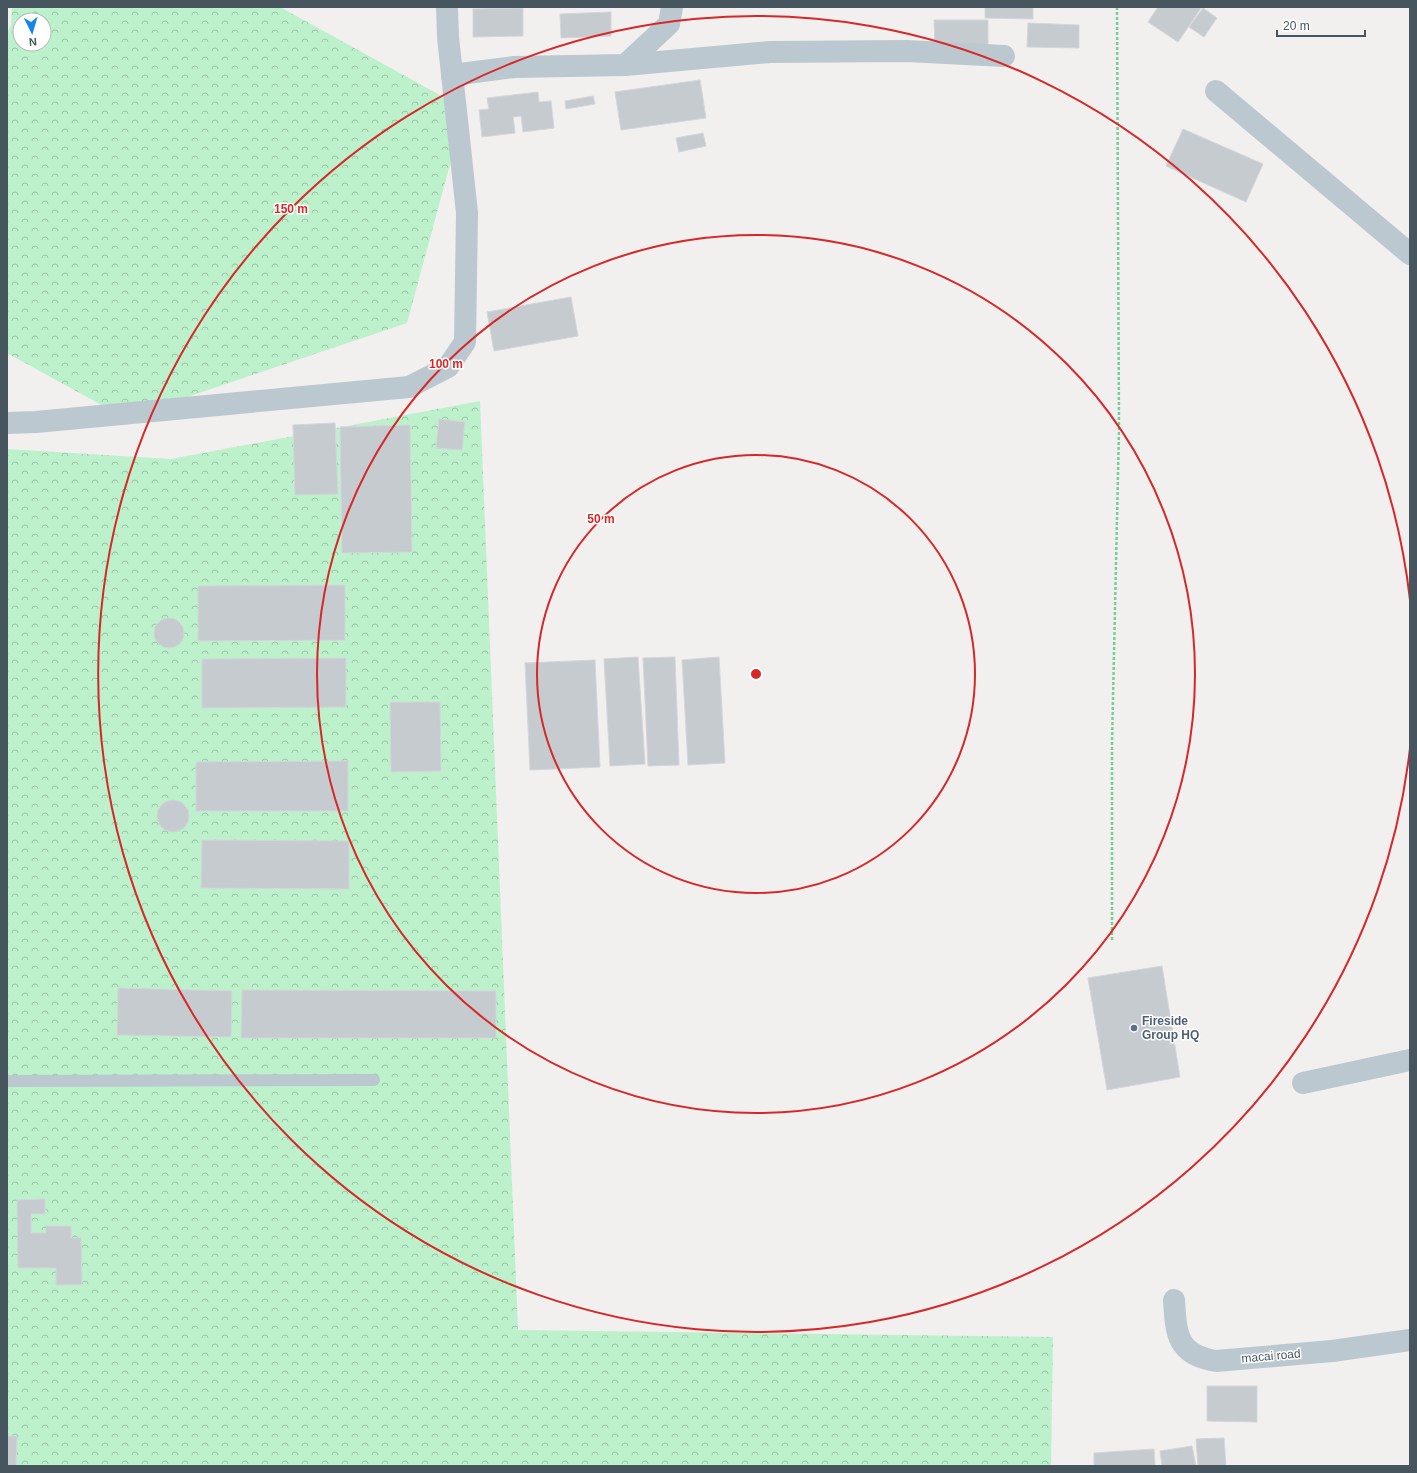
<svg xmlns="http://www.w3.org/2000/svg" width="1417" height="1473" font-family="Arial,sans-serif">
<defs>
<pattern id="forest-crowns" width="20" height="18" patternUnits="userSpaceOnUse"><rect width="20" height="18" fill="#bcf1cb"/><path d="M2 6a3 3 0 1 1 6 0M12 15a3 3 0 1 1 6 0" fill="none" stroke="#9bc6a8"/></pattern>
</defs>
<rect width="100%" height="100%" fill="#f2efef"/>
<g fill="url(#forest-crowns)" fill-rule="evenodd">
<path d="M12,7H280L465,109L407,323L125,418L7,353V33L11,25ZM20,20H44V44H20Z"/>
<path d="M480,401L518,1330L1053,1337L1051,1466H7V449L171,459Z"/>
</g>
<g fill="#c6cbcf" stroke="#d3d6db">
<path d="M985,7H1033V19L985,18Z"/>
<path d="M1158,7H1200L1201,8L1178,42L1148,22Z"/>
<path d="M523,8V36L473,37V9Z"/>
<path d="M1203,8L1217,18L1204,37L1189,27Z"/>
<path d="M611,12V36L561,38L560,14Z"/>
<path d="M934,20H988V48L935,49Z"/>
<path d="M1028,23L1079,25V48L1027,47Z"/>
<path d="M700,80L706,118L621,130L615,92Z"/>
<path d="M538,92L539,102L551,101L554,128L523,132L521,116L513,117L515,133L482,137L479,110L489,109L487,98Z"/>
<path d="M593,96L595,104L566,109L565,101Z"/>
<path d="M1183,129L1263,164L1246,202L1166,166Z"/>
<path d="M703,133L706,146L679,152L676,138Z"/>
<path d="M571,297L578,336L494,351L487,312Z"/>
<path d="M439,419L465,422L462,450L436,448Z"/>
<path d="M335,423L338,494L295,495L293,425Z"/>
<path d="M410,425L412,552L342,553L340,427Z"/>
<path d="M345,585V640L198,641V586Z"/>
<circle cx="169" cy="633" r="15"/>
<path d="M638,657L645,764L610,766L604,659Z"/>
<path d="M675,657L679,765L648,766L643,658Z"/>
<path d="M719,657L725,763L688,765L682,660Z"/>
<path d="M346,658V707L202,708V659Z"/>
<path d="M595,660L600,767L530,770L525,663Z"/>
<path d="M390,702H440L441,771L391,772Z"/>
<path d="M348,761V811H196V762Z"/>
<circle cx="173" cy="816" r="16"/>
<path d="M202,840L349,841V889L201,888Z"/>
<path d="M1162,966L1180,1077L1107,1090L1088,978Z"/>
<path d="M118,988L232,991L231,1037L117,1035Z"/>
<path d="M242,990L496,991V1038H241Z"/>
<path d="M45,1199V1214H31V1233H46V1226H71V1238H81L82,1285H56V1268H18L17,1200Z"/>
<path d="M1207,1386H1257V1422L1207,1421Z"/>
<path d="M7,1436H17L16,1466H7Z"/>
<path d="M1224,1438L1226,1466H1198L1196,1439Z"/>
<path d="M1192,1446L1196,1466H1162L1160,1451Z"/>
<path d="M1154,1449L1155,1466H1094V1453Z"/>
</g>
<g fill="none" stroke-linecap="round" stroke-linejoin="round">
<path stroke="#73d099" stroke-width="2.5" stroke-dasharray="3 2" stroke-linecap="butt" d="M1112,940V743L1119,429L1117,7"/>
<path stroke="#bcc8cf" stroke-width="12" d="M7,1081L374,1080"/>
<g stroke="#bcc8cf" stroke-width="22">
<path d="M625,65L669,24L672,7"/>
<path d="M452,75L514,67L625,65L770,52L907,51L1004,56"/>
<path d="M1216,91L1410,254"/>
<path d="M7,423L36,422L409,387L448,367L465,342L467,213L448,37L447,7"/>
<path d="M1303,1083L1410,1060"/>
<path d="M1174,1300C1176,1334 1177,1355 1216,1361L1332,1351L1410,1340"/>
</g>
</g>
<g fill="none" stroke="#d62828" stroke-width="2">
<circle cx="756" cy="674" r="219"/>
<circle cx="756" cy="674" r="439"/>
<path d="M1410 748A658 658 0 1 1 1410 600"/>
</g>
<circle fill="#5c6f8a" stroke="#fff" stroke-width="1.5" cx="1134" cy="1028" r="4"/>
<g text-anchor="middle" stroke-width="3" stroke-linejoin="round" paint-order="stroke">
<g font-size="12" font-weight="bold" fill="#4e5e75" stroke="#fff" text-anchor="start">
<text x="1142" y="1025">Fireside<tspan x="1142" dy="14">Group HQ</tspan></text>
</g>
<g font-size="12" fill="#46555e" stroke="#fff">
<text transform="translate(1271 1356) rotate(-5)" y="4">macai road</text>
</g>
</g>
<circle cx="756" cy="674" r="6" fill="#d62828" stroke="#fff" stroke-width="2"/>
<g font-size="12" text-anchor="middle" font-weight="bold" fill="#d62828" stroke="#fff" stroke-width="3" stroke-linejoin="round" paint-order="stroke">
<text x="291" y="213">150 m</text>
<text x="446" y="368">100 m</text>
<text x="601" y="523">50 m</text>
</g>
<rect width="1417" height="1473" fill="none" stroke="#46555e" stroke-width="16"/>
<g transform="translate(32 32) rotate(175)"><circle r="19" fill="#ffffff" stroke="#b5bbbf"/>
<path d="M0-3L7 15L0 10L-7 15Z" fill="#1286e9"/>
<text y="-6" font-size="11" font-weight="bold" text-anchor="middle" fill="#46555e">N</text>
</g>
<path d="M1277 30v6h88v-6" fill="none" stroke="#46555e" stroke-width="2"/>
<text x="1283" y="30" font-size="12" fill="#46555e" stroke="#ffffff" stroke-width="3" paint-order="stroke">20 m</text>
</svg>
